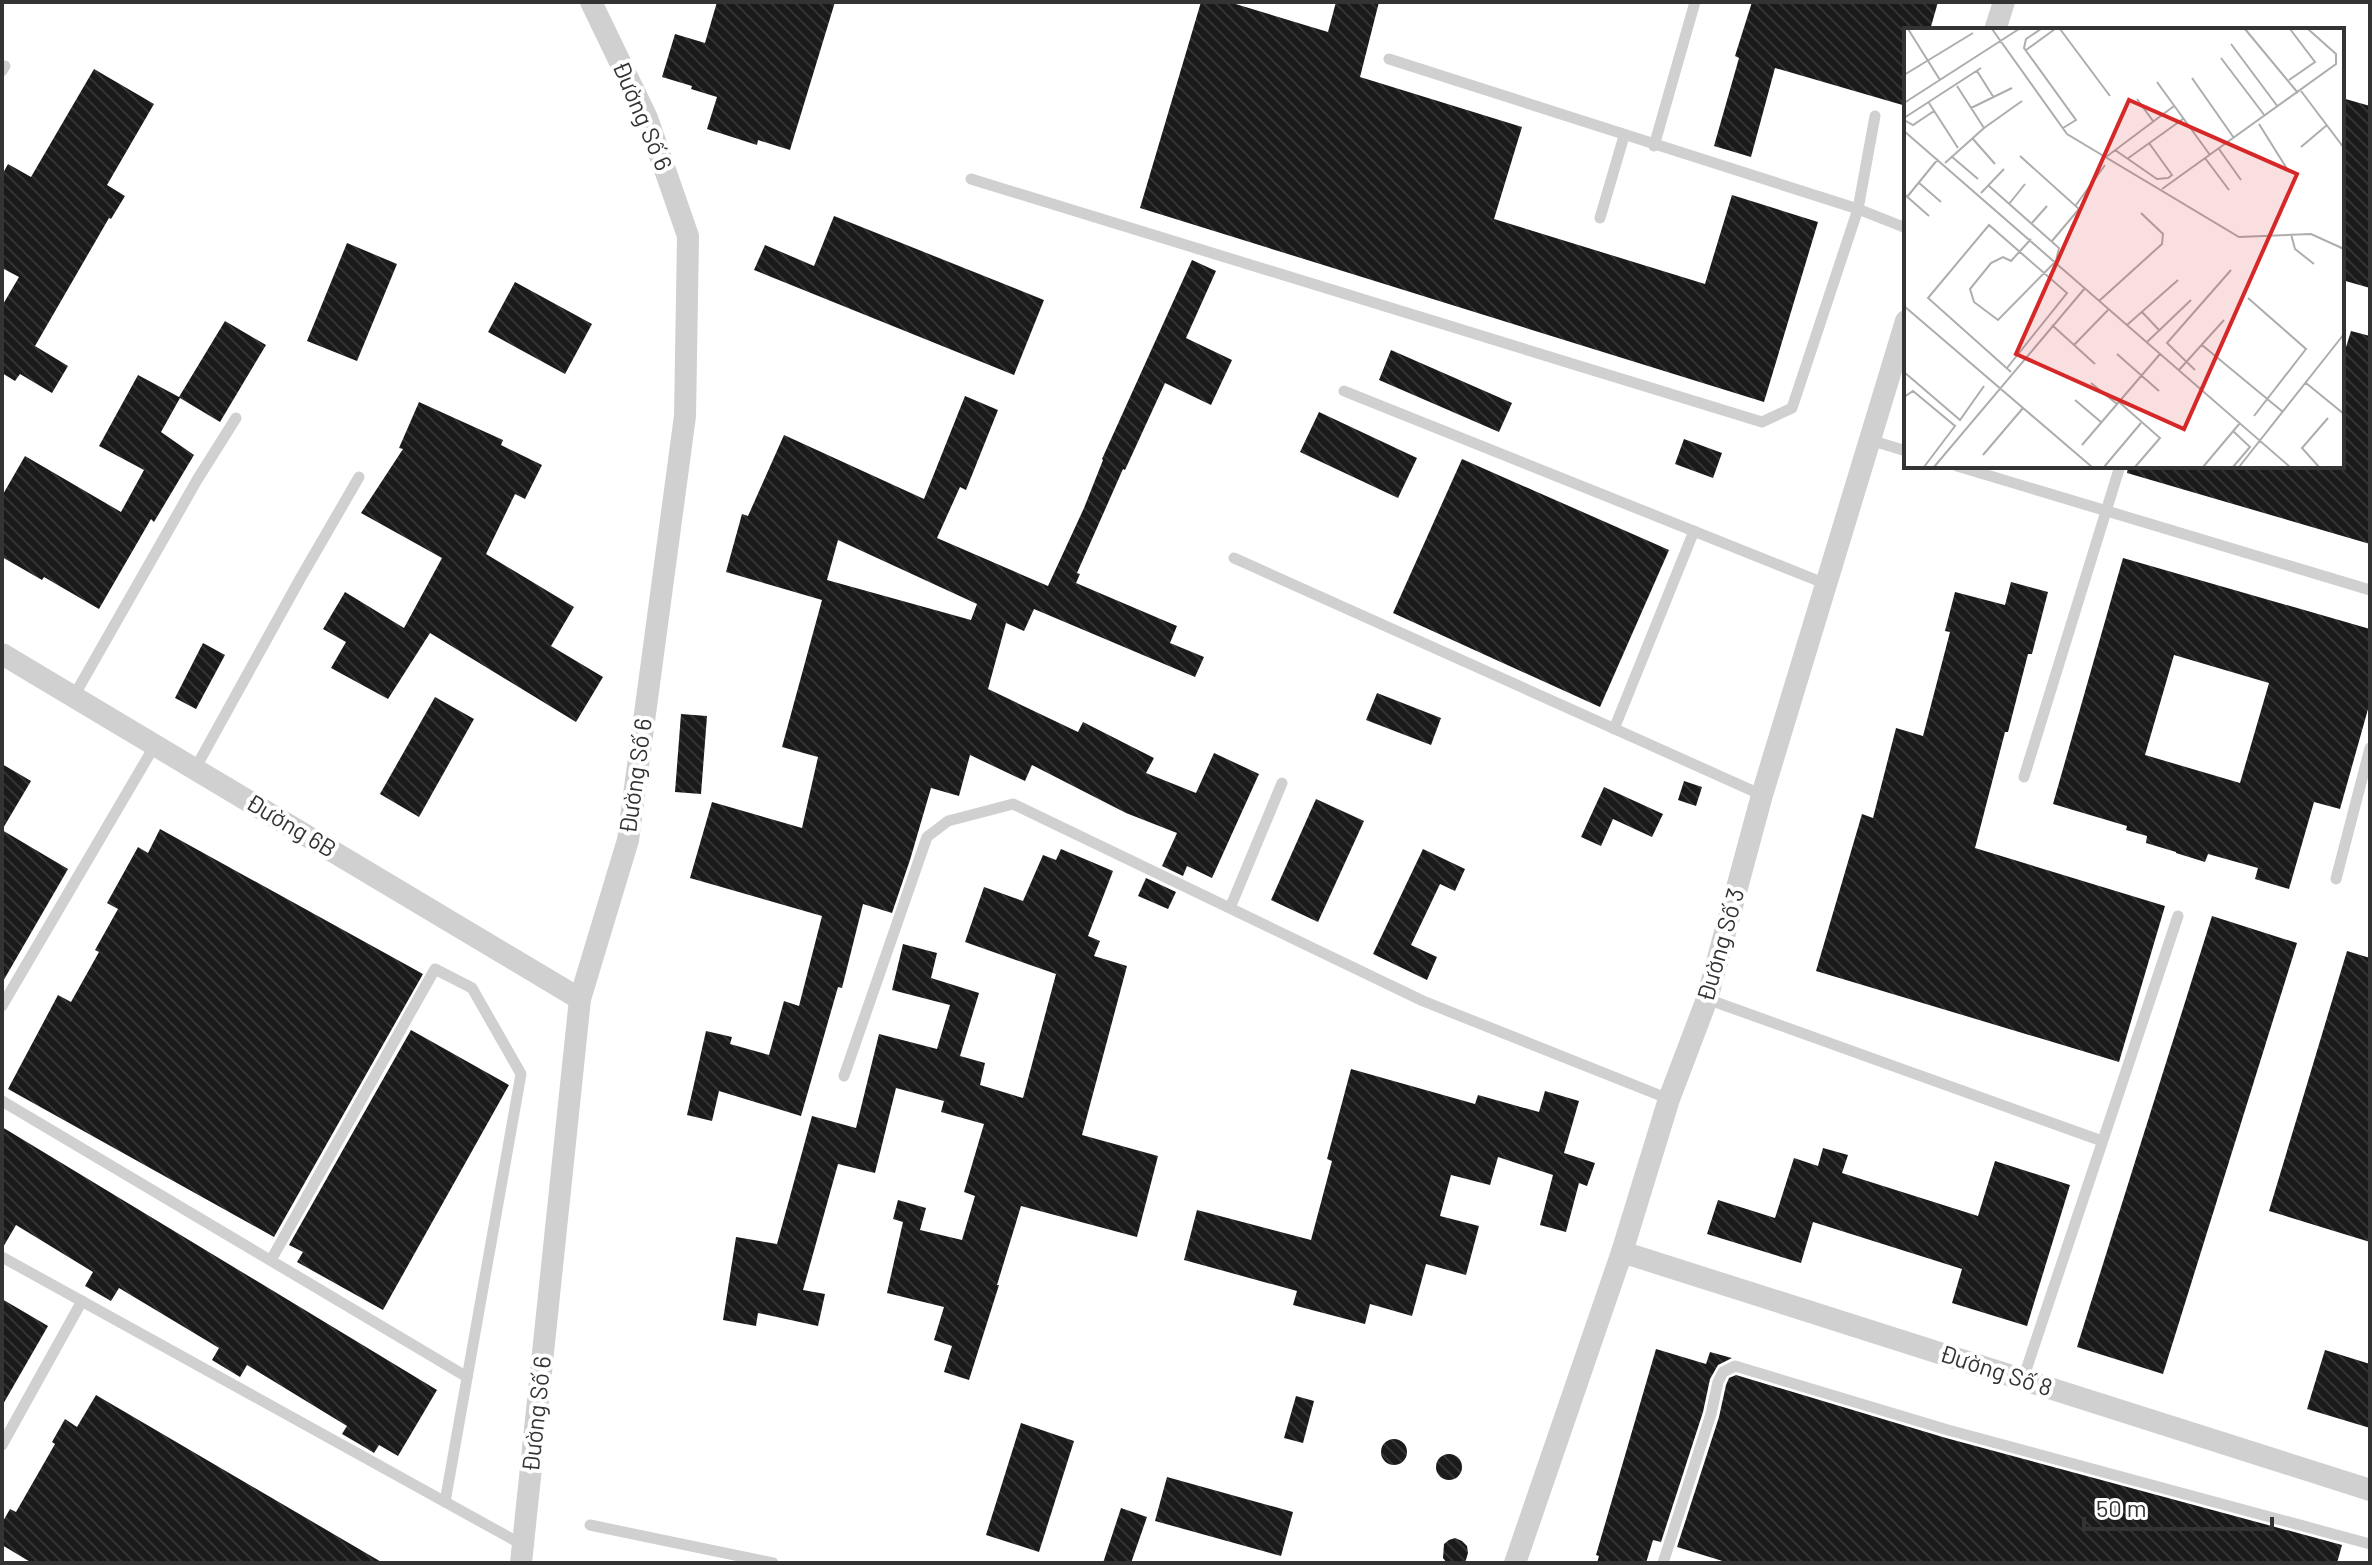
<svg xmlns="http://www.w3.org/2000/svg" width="2372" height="1565" font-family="Barlow,sans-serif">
<defs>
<pattern id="building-back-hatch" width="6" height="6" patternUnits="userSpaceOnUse" patternTransform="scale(2)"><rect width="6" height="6" fill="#1a1a1a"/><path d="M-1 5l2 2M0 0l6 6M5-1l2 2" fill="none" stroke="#333"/></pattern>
</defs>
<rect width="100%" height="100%" fill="#fff"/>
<g fill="url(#building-back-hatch)" fill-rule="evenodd">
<path d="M717,2H835L790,150L758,140L757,145L707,129L717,97L691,89L692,86L662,77L675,34L705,43Z"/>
<path d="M1201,2H1229L1328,32L1336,2H1379L1360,77L1522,127L1494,219L1705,284L1732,195L1818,222L1764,402L1140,208Z"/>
<path d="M1752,2H1938L1930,30H1906V106L1775,68L1751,157L1714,146L1739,58L1735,56Z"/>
<path d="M94,69L154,104L107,185L125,196L111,219L109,218L35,346L68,366L52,393L20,374L15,381L2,373V306L19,277L2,268V175L8,164L31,177Z"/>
<path d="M2342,98L2370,106V288L2342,280Z"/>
<path d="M834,216L1044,300L1014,375L754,270L765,245L814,266Z"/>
<path d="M347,243L397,264L357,361L307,341Z"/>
<path d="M1192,260L1216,271L1186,338L1232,360L1211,405L1165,383L1125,470L1123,469L1077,573L1080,574L1076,583L1177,626L1170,643L1204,657L1195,677L1034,609L1024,631L1006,623L988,689L1078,732L1083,722L1154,758L1146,773L1196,793L1214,753L1259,774L1212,878L1187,866L1183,876L1162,866L1177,833L1126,813L1032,765L1025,781L970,755L959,796L931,788L910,860L892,913L863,904L842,988L838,987L801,1116L719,1091L712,1121L687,1115L706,1031L732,1037L730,1044L769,1055L784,1001L799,1006L822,916L690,878L712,802L802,828L818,757L782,747L822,600L726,572L742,514L748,516L784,435L924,499L965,396L998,410L966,490L960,487L937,538L1048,586L1084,508L1103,460L1102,459ZM838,540L977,604L971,620L827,580Z"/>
<path d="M515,282L592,324L565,374L488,332Z"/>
<path d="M225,321L266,345L220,422L180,398L161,432L194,455L154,522L151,519L99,609L44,577L42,580L2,557V496L25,456L121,512L144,470L99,446L138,375L179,397Z"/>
<path d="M2351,331L2370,336V544L2127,473L2128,466H2342V360Z"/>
<path d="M1391,350L1512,403L1499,432L1379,380Z"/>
<path d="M419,402L503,440L501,445L542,465L525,499L515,494L486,554L574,607L551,646L603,677L576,722L430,633L388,699L331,668L346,642L323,629L345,592L404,628L442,558L361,513L403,449L399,448Z"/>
<path d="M1319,412L1417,458L1398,498L1300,452Z"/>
<path d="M1684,439L1722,453L1713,478L1675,464Z"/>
<path d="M1462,459L1669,550L1600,707L1393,613Z"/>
<path d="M2123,558L2370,629V702L2340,809L2314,802L2289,889L2255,879L2258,868L2208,854L2205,862L2176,853V852L2146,843L2147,836L2126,830L2127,826L2053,804ZM2174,655L2269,683L2240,783L2145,755Z"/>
<path d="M2011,582L2048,592L2032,654H2028L2008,732H2005L1975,848L2165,906L2119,1062L1816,971L1862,814L1873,818L1896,728L1923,736L1950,632L1945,631L1955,592L2005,605Z"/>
<path d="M203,643L225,655L196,709L175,698Z"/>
<path d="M1377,693L1441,718L1431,745L1366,720Z"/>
<path d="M435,697L474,719L419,817L380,794Z"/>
<path d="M681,714L707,716L701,794L675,792Z"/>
<path d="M2,764L31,781L2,830Z"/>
<path d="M1684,781L1702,787L1696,806L1678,800Z"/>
<path d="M1604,787L1663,814L1652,837L1613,819L1601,846L1581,837Z"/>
<path d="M1316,799L1364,821L1318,922L1271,900Z"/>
<path d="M160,829L423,974L274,1237L8,1089L58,995L71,1002L99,952L95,950L118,909L107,903L138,847L148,853Z"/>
<path d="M2,830L68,869L2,983Z"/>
<path d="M1061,849L1113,871L1088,936L1100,941L1094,956L1127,966L1082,1135L1158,1156L1137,1237L1021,1206L997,1285H999L969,1380L944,1372L952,1346L934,1340L944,1307L887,1293L903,1222L893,1219L898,1200L926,1208L920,1230L962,1240L975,1196L964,1192L984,1124L941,1112L944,1101L896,1088L875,1173L838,1164L803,1290L825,1294L818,1326L758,1313L756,1326L723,1320L736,1237L777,1244L812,1116L856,1128L879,1034L937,1049L950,1005L892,990L903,944L937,953L931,978L979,993L960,1056L985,1063L980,1085L1023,1098L1056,974L965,942L984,887L1023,901L1043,855L1056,860Z"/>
<path d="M1423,849L1465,869L1455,891L1440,884L1411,945L1437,957L1427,980L1373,954Z"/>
<path d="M1146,878L1176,892L1168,909L1138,896Z"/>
<path d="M2212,916L2297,943L2163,1374L2077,1347Z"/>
<path d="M2347,951L2370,958V1242L2269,1211Z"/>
<path d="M411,1030L509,1085L383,1310L297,1262L303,1252L289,1245Z"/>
<path d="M1351,1069L1475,1104L1478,1095L1539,1112L1545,1091L1579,1101L1564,1153L1595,1163L1587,1186L1579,1183L1566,1232L1540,1225L1553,1175L1498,1157L1490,1185L1451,1175L1440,1216L1479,1226L1466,1275L1426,1264L1412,1316L1370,1304L1365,1324L1293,1305L1297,1291L1184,1260L1197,1210L1311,1240L1332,1161L1327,1159Z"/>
<path d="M2,1127L437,1390L398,1456L379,1445L374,1453L366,1448L342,1434L347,1426L247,1365L240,1377L212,1360L219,1348L119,1288L111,1301L85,1286L93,1272L16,1225L2,1249Z"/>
<path d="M1823,1148L1848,1155L1842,1173L1978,1216L1995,1161L2070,1185L2027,1326L1952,1303L1962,1269L1813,1222L1801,1263L1707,1234L1718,1200L1775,1218L1794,1158L1818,1166Z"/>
<path d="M2,1299L48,1326L2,1406Z"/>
<path d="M1656,1349L1706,1364L1710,1352L1732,1358L1718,1365L1710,1379L1703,1412L1661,1542L1653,1540L1646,1563H1597L1599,1556L1596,1555Z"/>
<path d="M2325,1350L2370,1364V1428L2307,1409Z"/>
<path d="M1736,1375L1946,1438L2342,1545L2337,1563H1729L1677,1547L1719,1417L1726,1385L1729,1378Z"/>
<path d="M96,1395L383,1563H32L2,1545V1523L10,1509L16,1512L55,1444L52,1442L65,1419L77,1427Z"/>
<path d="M1296,1396L1314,1401L1303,1443L1284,1438Z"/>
<path d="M1021,1423L1074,1441L1039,1552L986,1535Z"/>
<circle cx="1394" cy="1452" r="13"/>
<circle cx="1449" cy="1467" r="13"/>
<path d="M1167,1477L1293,1512L1281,1556L1155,1521Z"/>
<path d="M1121,1508L1147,1517L1131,1563H1103Z"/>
<path d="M1455,1538L1462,1541L1467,1546L1468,1553L1465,1563H1447L1443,1558L1444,1544L1449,1540Z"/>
</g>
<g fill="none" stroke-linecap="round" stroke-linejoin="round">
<g stroke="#d0d0d0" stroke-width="11">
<path d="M1389,59L1858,209L1906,228"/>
<path d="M2,71L5,66"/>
<path d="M1654,146L1695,2"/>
<path d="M971,179L1762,422L1792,408L1858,209L1875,116"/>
<path d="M1600,218L1624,136"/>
<path d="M1344,391L1826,584"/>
<path d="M1870,440L1906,451"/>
<path d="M1957,466L2370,590"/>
<path d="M1234,558L1762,795"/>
<path d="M74,696L197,480L236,418"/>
<path d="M1614,729L1694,531"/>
<path d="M195,769L300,579L359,477"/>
<path d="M2024,777L2120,466"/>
<path d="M2336,879L2370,748"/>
<path d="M1230,908L1282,783"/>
<path d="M1707,999L2102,1141"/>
<path d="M2,1006L155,745"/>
<path d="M844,1076L927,837L948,821L1013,804L1423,1001L1669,1099"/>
<path d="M2,1101L467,1377"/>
<path d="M2,1257L523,1545"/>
<path d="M271,1260L435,969L472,988L521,1074L445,1502"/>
<path d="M2023,1379L2178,916"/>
<path d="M2,1445L82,1301"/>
<path d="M590,1525L773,1563"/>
<path d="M1663,1563L1711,1414L1718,1382L1723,1372L1735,1366L1948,1430L2370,1544"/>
</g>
<g stroke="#d0d0d0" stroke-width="22">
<path d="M1995,30L2004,2"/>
<path d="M2,654L580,999"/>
<path d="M1622,1252L2370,1490"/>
<path d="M521,1563L580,999L628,840L685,416L688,236L647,118L591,2"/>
<path d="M1515,1563L1622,1252L1669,1099L1707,999L1762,795L1906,321"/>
</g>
</g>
<g text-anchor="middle" stroke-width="8" stroke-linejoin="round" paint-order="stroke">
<g font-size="24" fill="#333" stroke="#fff">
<text transform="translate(642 116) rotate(67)" y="8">Đường Số 6</text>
<text transform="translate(636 776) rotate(-82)" y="8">Đường Số 6</text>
<text transform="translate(291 826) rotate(31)" y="8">Đường 6B</text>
<text transform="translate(1721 945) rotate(-74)" y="8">Đường Số 3</text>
<text transform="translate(1996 1371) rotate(18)" y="8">Đường Số 8</text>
<text transform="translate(537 1414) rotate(-84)" y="8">Đường Số 6</text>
</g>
</g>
<g transform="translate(1904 28)">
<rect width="440" height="440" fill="#fff"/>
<path fill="none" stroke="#adadad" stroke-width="2" d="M4,1L36,52M88,1L163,106L335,209L407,206L440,221M137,1L122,11L120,20L172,92L159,100M156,1L206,68M341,1L394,65M327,16L374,79M122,22L151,1M317,30L361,88M73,43L90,70M0,47L69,5M288,50L330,110M385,52L411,34L386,1M253,54L306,127M397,63L440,120M233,71L249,93M0,75L115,1M25,75L54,120M67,80L108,60M0,90L77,40M0,92L9,97L30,83M355,96L385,144M80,100L118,73M0,103L386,439M69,111L91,136M397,119L423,97M315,121L337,152M211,122L253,151L264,150L268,147L245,115M47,128L74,151M116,128L175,181L148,213M202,129L270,78M301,130L325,162M223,131L279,91M41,135L80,100L53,58M14,154L37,174M85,158L155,220L152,233L94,292L70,274L66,261L87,235L99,229L107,233L127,211M258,161L432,36V26L404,1M77,165L100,141M0,166L25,188M3,169L34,131M105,176L121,156M172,177L201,137M127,196L143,178M387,206L391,221L410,236M344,270L402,321L350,388M195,273L258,216L259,206L237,185M0,278L188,439M238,284L255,302M148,297L191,336M223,297L274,252M243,314L287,272M170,317L204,282M298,317L379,384M213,326L255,363M103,340L163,265L85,197L24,270L107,344M275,342L320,292M291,342L263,315L327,242M0,344L56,392L80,358M187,355L213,376M402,355L440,386M0,369L9,363L51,398L20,439M171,372L197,394M215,374L256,410L231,439M178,417L256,326M79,427L119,380M30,439L181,260M200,439L237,395M299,439L336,395M329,439L346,419L329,403M335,439L440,306M415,439L398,420L424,390"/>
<path fill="#d62828" fill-opacity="0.15" stroke="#d62828" stroke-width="4" d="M225,72L393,146L280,401L112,326Z"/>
<rect width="440" height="440" fill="none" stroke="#333" stroke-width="4"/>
</g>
<rect width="2372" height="1565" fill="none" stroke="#333333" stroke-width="8"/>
<path d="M2084 1517v12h188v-12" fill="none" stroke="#333333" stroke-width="4"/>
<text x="2096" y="1517" font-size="24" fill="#333333" stroke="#ffffff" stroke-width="6" paint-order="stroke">50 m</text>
</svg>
